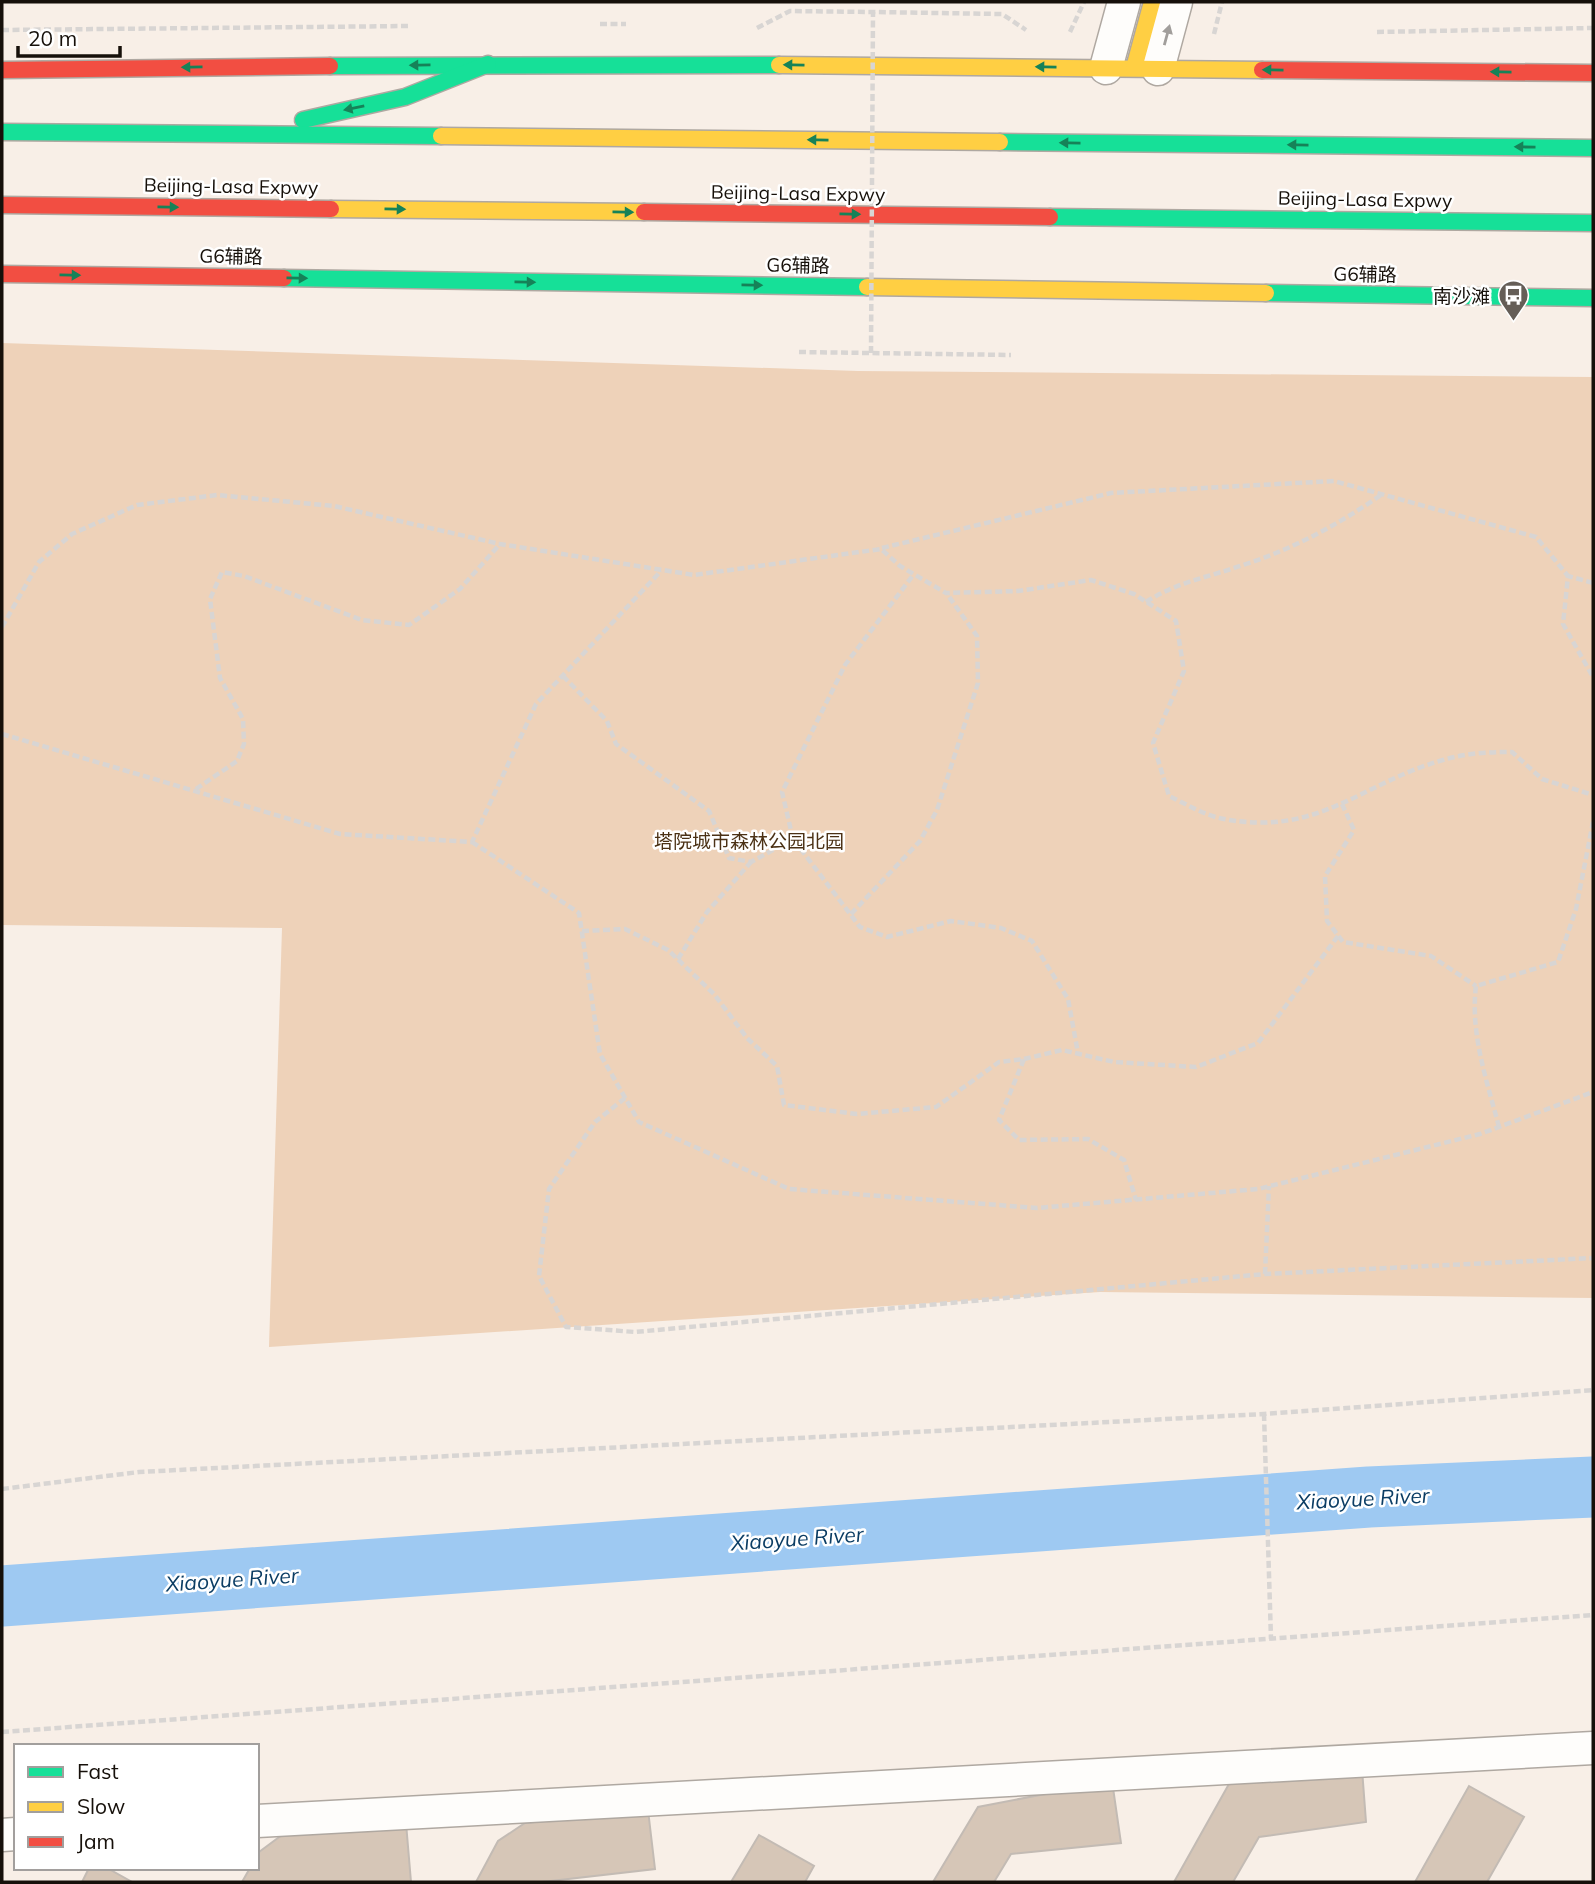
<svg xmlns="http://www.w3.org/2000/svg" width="1595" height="1884" font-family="Mulish,'Noto Sans SC',sans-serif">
<rect width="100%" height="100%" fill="#f8efe7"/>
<path fill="#eed2b9" d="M2,343L858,371L1593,377V1298L1100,1292L269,1347L282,928L2,925Z"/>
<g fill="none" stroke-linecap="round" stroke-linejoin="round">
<path stroke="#9ec9f2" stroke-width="61" d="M2,1596L1369,1497L1593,1487"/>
</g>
<g fill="#d6c6b7" stroke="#c3bbb4" stroke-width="2">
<path d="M1362,1769L1366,1822L1259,1837L1233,1882H1174L1229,1784Z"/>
<path d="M1112,1781L1121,1843L1011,1854L994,1882H933L978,1807Z"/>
<path d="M1469,1786L1524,1817L1487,1882H1415Z"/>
<path d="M648,1810L655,1869L542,1882H476L498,1841L525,1823Z"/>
<path d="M406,1823L411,1882H242L250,1868H257L259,1852L282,1835Z"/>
<path d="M759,1835L814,1866L805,1882H731Z"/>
<path d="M89,1868H107L132,1882H82Z"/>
</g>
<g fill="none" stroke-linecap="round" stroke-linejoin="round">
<defs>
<g id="street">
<path d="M1106,68L1124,2"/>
<path d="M1158,69L1176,2"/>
<path d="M257,1821L1593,1748"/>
<path d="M2,1835L16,1834"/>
</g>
<g id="fast">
<path d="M330,66L779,65"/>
<path d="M303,120L405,97L488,64"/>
<path d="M2,132L441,136"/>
<path d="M1000,142L1593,148"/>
<path d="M1050,217L1593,223"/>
<path d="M284,278L867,287"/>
<path d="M1266,293L1593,298"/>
</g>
<g id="slow">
<path d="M779,65L1262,70"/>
<path d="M1134,68L1152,2"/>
<path d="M441,136L1000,142"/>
<path d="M331,209L644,212"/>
<path d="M867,287L1266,293"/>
</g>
<g id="jam">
<path d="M2,70L330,66"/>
<path d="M1262,70L1593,73"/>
<path d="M2,205L331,209"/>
<path d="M644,212L1050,217"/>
<path d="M2,274L284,278"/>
</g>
</defs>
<use href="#street" stroke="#afa8a1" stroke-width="35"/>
<use href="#fast" stroke="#afa8a1" stroke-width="19"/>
<use href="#slow" stroke="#afa8a1" stroke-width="19"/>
<use href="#jam" stroke="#afa8a1" stroke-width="19"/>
<g stroke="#d8d5d3" stroke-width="4.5" stroke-dasharray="7 3.5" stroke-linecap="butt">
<path d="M600,24H626"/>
<path d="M757,28L790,11L873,12L1002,14L1026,30"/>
<path d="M2,30L409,26"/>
<path d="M1070,32L1084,2"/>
<path d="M1377,32L1593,28"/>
<path d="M1214,34L1222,2"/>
<path d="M799,352L1011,355"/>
<path d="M882,548L1111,493L1334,481L1536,537L1568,576"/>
<path d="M1593,583L1568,576L1563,624L1593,677"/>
<path d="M1146,602C1179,581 1210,577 1246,564C1295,548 1339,524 1381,495"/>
<path d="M2,627L39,562L72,534L137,505L217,495L334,506L500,544L694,575L881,549L900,566L946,593L1018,591L1091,580L1134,594L1176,621L1184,671L1153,743L1169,796C1186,804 1206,816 1224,819C1319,837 1361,783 1443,760C1466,753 1489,752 1512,752L1542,779L1593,795"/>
<path d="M563,676L607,721L616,744L709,811L729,858L751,862L793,839L860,927L887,937L951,921L1001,928L1032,941L1068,999L1078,1053"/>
<path d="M2,734L340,834L472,842L536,704L661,571"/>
<path d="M196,789L237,761L244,744L243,719L220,678L210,599L222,572L244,576L362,620L409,625L460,589L500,544"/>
<path d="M1342,804L1354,830L1325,876L1327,921L1343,942L1431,956L1476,986"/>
<path d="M793,839L782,792L845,665L914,574"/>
<path d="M472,842L579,913L600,1054L639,1122L789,1189L1037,1208L1258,1189L1480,1134L1593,1092"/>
<path d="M851,914L920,841L937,810L978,683L977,636L947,594"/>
<path d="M582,931L625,929L668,950L714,994L747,1038L777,1066L784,1105L857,1114L936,1107L999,1062L1024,1059L999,1120L1019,1140L1088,1139L1124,1160L1136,1200"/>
<path d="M678,959L707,912L751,862"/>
<path d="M1024,1059L1062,1050L1114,1062L1196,1067L1258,1043L1338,936"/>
<path d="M625,1098L595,1122L549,1189L539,1276L566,1327L635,1332L1265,1274L1593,1258"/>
<path d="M1499,1127C1487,1081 1470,1034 1476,986L1558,962L1576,909L1593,822"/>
<path d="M1265,1274L1269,1186"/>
<path d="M1264,1414L1271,1639"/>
<path d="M2,1489L139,1472L1264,1414L1593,1390"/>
<path d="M2,1732L1593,1615"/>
</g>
<use href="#street" stroke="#fefdfb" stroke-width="32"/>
<use href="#fast" stroke="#16e098" stroke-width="16"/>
<use href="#slow" stroke="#ffcf43" stroke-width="16"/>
<use href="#jam" stroke="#f24e42" stroke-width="16"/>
<path stroke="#d8d5d3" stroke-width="4.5" stroke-dasharray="7 3.5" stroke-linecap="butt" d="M871,353L873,12"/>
</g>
<defs><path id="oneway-solid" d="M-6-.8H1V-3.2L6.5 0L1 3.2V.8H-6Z" transform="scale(1.75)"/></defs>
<use fill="#a19e9b" href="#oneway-solid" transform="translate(1167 35) rotate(-75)"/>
<g fill="#168258">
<use href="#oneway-solid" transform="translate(420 65) rotate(179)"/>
<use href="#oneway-solid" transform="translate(794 65) rotate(-179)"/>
<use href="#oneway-solid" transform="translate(192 67) rotate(179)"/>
<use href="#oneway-solid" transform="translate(1046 67) rotate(-179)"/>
<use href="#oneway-solid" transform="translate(1273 70) rotate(-179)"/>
<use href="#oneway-solid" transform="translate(1501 72) rotate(-179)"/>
<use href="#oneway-solid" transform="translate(354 108) rotate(168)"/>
<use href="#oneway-solid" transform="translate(818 140) rotate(-179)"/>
<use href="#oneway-solid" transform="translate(1070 143) rotate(-179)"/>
<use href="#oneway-solid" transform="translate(1298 145) rotate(-179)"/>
<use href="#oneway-solid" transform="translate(1525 147) rotate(-179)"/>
<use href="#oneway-solid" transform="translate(168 207) rotate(1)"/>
<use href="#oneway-solid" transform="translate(395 209) rotate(1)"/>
<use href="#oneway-solid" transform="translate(623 212) rotate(1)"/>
<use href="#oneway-solid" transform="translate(850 214) rotate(1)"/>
<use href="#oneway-solid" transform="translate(70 275) rotate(1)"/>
<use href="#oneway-solid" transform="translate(297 278) rotate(1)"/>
<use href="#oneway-solid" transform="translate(525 282) rotate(1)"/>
<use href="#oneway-solid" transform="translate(752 285) rotate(1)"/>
</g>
<defs>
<symbol id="bus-pin" viewBox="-11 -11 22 30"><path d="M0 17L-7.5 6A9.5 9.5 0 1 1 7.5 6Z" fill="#655e57" stroke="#fff"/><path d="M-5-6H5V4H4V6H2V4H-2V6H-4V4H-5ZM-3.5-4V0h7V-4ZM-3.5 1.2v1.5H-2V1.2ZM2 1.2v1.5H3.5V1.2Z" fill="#fff"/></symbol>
</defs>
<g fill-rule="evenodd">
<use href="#bus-pin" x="1496" y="278" width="35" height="47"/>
</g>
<g text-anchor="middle" stroke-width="5" stroke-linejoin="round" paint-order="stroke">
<g font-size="19" fill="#16100a" stroke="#fff">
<text transform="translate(231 186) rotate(1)" y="7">Beijing-Lasa Expwy</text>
<text transform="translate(798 193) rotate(1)" y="7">Beijing-Lasa Expwy</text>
<text transform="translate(1365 199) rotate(1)" y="7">Beijing-Lasa Expwy</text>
<text transform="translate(231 256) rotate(1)" y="7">G6辅路</text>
<text transform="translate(798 265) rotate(1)" y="7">G6辅路</text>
<text transform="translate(1365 274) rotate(1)" y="7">G6辅路</text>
</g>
<g font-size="19" fill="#16100a" stroke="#fff" text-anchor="end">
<text x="1490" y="303">南沙滩</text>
</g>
<g font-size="19" fill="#4b3115" stroke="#fff">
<text x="749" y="848">塔院城市森林公园北园</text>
</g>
<g font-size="21" font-style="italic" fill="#0b3d64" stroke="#fff">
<text transform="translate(1363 1499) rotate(-3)" y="7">Xiaoyue River</text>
<text transform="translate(797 1539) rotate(-4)" y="7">Xiaoyue River</text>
<text transform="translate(232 1580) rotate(-4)" y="7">Xiaoyue River</text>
</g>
</g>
<rect width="1595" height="1884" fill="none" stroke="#16100a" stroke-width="7"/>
<rect x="14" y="1744" width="245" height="126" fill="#ffffff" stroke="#a29f9d" stroke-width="2"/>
<rect x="28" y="1767" width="35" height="10" fill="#16e098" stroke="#a29f9d" stroke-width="2"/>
<text x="77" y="1779" font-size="21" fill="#16100a">Fast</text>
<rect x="28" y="1802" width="35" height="10" fill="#ffcf43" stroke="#a29f9d" stroke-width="2"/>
<text x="77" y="1814" font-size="21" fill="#16100a">Slow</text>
<rect x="28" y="1837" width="35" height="10" fill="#f24e42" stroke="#a29f9d" stroke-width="2"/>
<text x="77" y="1849" font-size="21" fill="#16100a">Jam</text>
<path d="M18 46v10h102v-10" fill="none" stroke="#16100a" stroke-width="3.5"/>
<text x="28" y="46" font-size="21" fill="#16100a" stroke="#ffffff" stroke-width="5" paint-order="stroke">20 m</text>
</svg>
